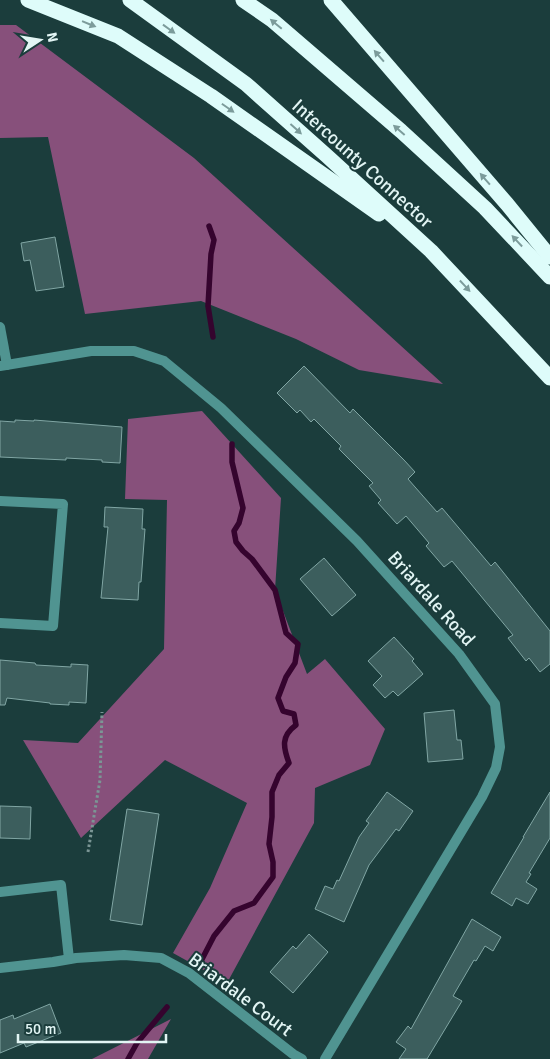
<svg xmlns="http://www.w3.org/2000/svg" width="550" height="1059" font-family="Signika,sans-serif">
<rect width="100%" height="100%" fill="#1b3d3c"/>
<g fill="#87507b">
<path d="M0,25H16L194,158L443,384L359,370L296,339L201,301L85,314L48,137L0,138Z"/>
<path d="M202,411L281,498L275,590L307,674L325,659L385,729L370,765L315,788L314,823L227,983L173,953L210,888L247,803L165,760L81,838L23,740L78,743L164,649L167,500L125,499L128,419Z"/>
<path d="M171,1019L148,1059H92Z"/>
</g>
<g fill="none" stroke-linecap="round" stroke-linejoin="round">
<g stroke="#35042e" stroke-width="5.5">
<path d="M209,226L214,240L211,254L208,306L213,337"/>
<path d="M199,965L214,936L234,911L254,903L273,877V862L269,844L272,817V792L279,775L289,763C283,747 281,736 296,725L294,714L283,711L278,698L286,677L295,663L298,644L286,633L275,590L252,559L243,551L236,542L234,531L239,523L243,508L232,462V444"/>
<path d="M128,1059L137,1043L167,1007"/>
</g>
</g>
<g fill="#3c5e5d" stroke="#81a6a4">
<path d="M55,237L64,287L36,291L30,260L24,261L21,243Z"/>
<path d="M304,366L350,413L353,409L404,460L415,472L408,479L437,512L442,508L491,566L495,562L550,631V664L540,672L529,658L526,661L508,638L513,635L452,561L444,567L426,546L429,543L406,516L397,524L378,503L381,500L369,486L373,483L339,449L341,446L314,419L311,422L300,410L297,413L277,393Z"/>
<path d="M15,420L34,421V420L122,427L120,463L102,462V460L66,458V460L0,457V421L15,422Z"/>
<path d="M105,507L143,509L142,529H145L141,582H139L138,600L101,598L108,527H104Z"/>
<path d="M324,558L356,595L332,616L300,579Z"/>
<path d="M394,637L414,659L412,661L423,674L398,696L393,691L385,698L373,685L382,676L368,661Z"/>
<path d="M0,660L35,663L36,665L71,667V664L88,665L86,703L69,702V705L50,704V703L7,698L5,705H0Z"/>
<path d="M454,710L457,740H461L463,759L428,762L424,713Z"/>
<path d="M387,792L413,811L399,831L396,829L369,865L344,922L315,909L325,886L333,889L337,880L339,881L359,837L369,823L366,821Z"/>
<path d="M550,792V838L529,873L531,874L526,882L537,889L528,904L516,898L512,906L491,893L524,837H523Z"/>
<path d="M0,806L31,807L30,839L0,838Z"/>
<path d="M127,809L159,814L142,925L110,920Z"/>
<path d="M472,919L501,937L493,951L485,946L476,961L474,960L453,996L462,1001L427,1059H399L406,1049L396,1042L408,1026L411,1029Z"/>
<path d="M309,934L328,952L293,993L270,972L293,946L296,949Z"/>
<path d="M50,1004L61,1033L26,1047L24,1043L0,1053V1020L13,1015L14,1019Z"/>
</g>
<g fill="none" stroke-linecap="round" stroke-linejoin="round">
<path stroke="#7b9695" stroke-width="3" stroke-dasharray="2.5 2.5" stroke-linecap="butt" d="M88,852L100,780L102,712"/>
<path stroke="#509491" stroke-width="10" d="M0,327L7,365"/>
<g stroke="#509491" stroke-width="10">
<path d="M0,366L91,351H134L164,361L221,408L357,541L459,654L495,704L500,747L496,768L482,797L325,1059"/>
<path d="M0,501L63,504L53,626L0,623"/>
<path d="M0,892L61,885L69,959"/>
<path d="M0,968L53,962L76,958L124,955L161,958L189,973L293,1054L302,1059"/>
</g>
<g stroke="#defcfa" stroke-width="15">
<path d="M28,0L118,36L211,96L379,214"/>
<path d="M130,0L246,84L327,156L431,251L550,378"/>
<path d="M243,0L272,20L401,131L485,208L550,277"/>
<path d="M331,0L507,204L550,257"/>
</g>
</g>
<defs><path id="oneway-solid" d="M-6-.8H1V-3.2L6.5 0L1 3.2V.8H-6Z" transform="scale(1.25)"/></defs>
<g fill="#7c9c9b">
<use href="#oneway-solid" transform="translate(89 24) rotate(22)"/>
<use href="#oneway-solid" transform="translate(276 24) rotate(-140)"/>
<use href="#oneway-solid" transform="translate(169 29) rotate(36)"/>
<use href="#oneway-solid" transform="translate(379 56) rotate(-131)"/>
<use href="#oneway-solid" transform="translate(228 108) rotate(35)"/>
<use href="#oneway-solid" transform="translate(296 129) rotate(42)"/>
<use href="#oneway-solid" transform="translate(399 130) rotate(-139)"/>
<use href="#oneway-solid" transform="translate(485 179) rotate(-131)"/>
<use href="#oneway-solid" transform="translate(517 241) rotate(-133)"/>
<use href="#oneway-solid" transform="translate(465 286) rotate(47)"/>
</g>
<g text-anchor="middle" stroke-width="4" stroke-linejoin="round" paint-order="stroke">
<g font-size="19" fill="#e2f5f4" stroke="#1b3d3c">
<text transform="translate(363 163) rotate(42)" y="7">Intercounty Connector</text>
<text transform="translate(432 598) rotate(48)" y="7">Briardale Road</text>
<text transform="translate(241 994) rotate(37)" y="7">Briardale Court</text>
</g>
</g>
<g transform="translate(40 40) rotate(78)" stroke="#1b3d3c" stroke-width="4" paint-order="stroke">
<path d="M0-4L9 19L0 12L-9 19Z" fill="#e2f5f4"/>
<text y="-8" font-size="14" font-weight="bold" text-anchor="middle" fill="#e2f5f4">N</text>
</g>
<path d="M18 1034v8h148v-8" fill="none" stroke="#e2f5f4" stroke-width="2.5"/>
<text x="25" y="1034" font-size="15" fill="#e2f5f4" stroke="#1b3d3c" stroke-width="4" paint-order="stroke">50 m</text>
</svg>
